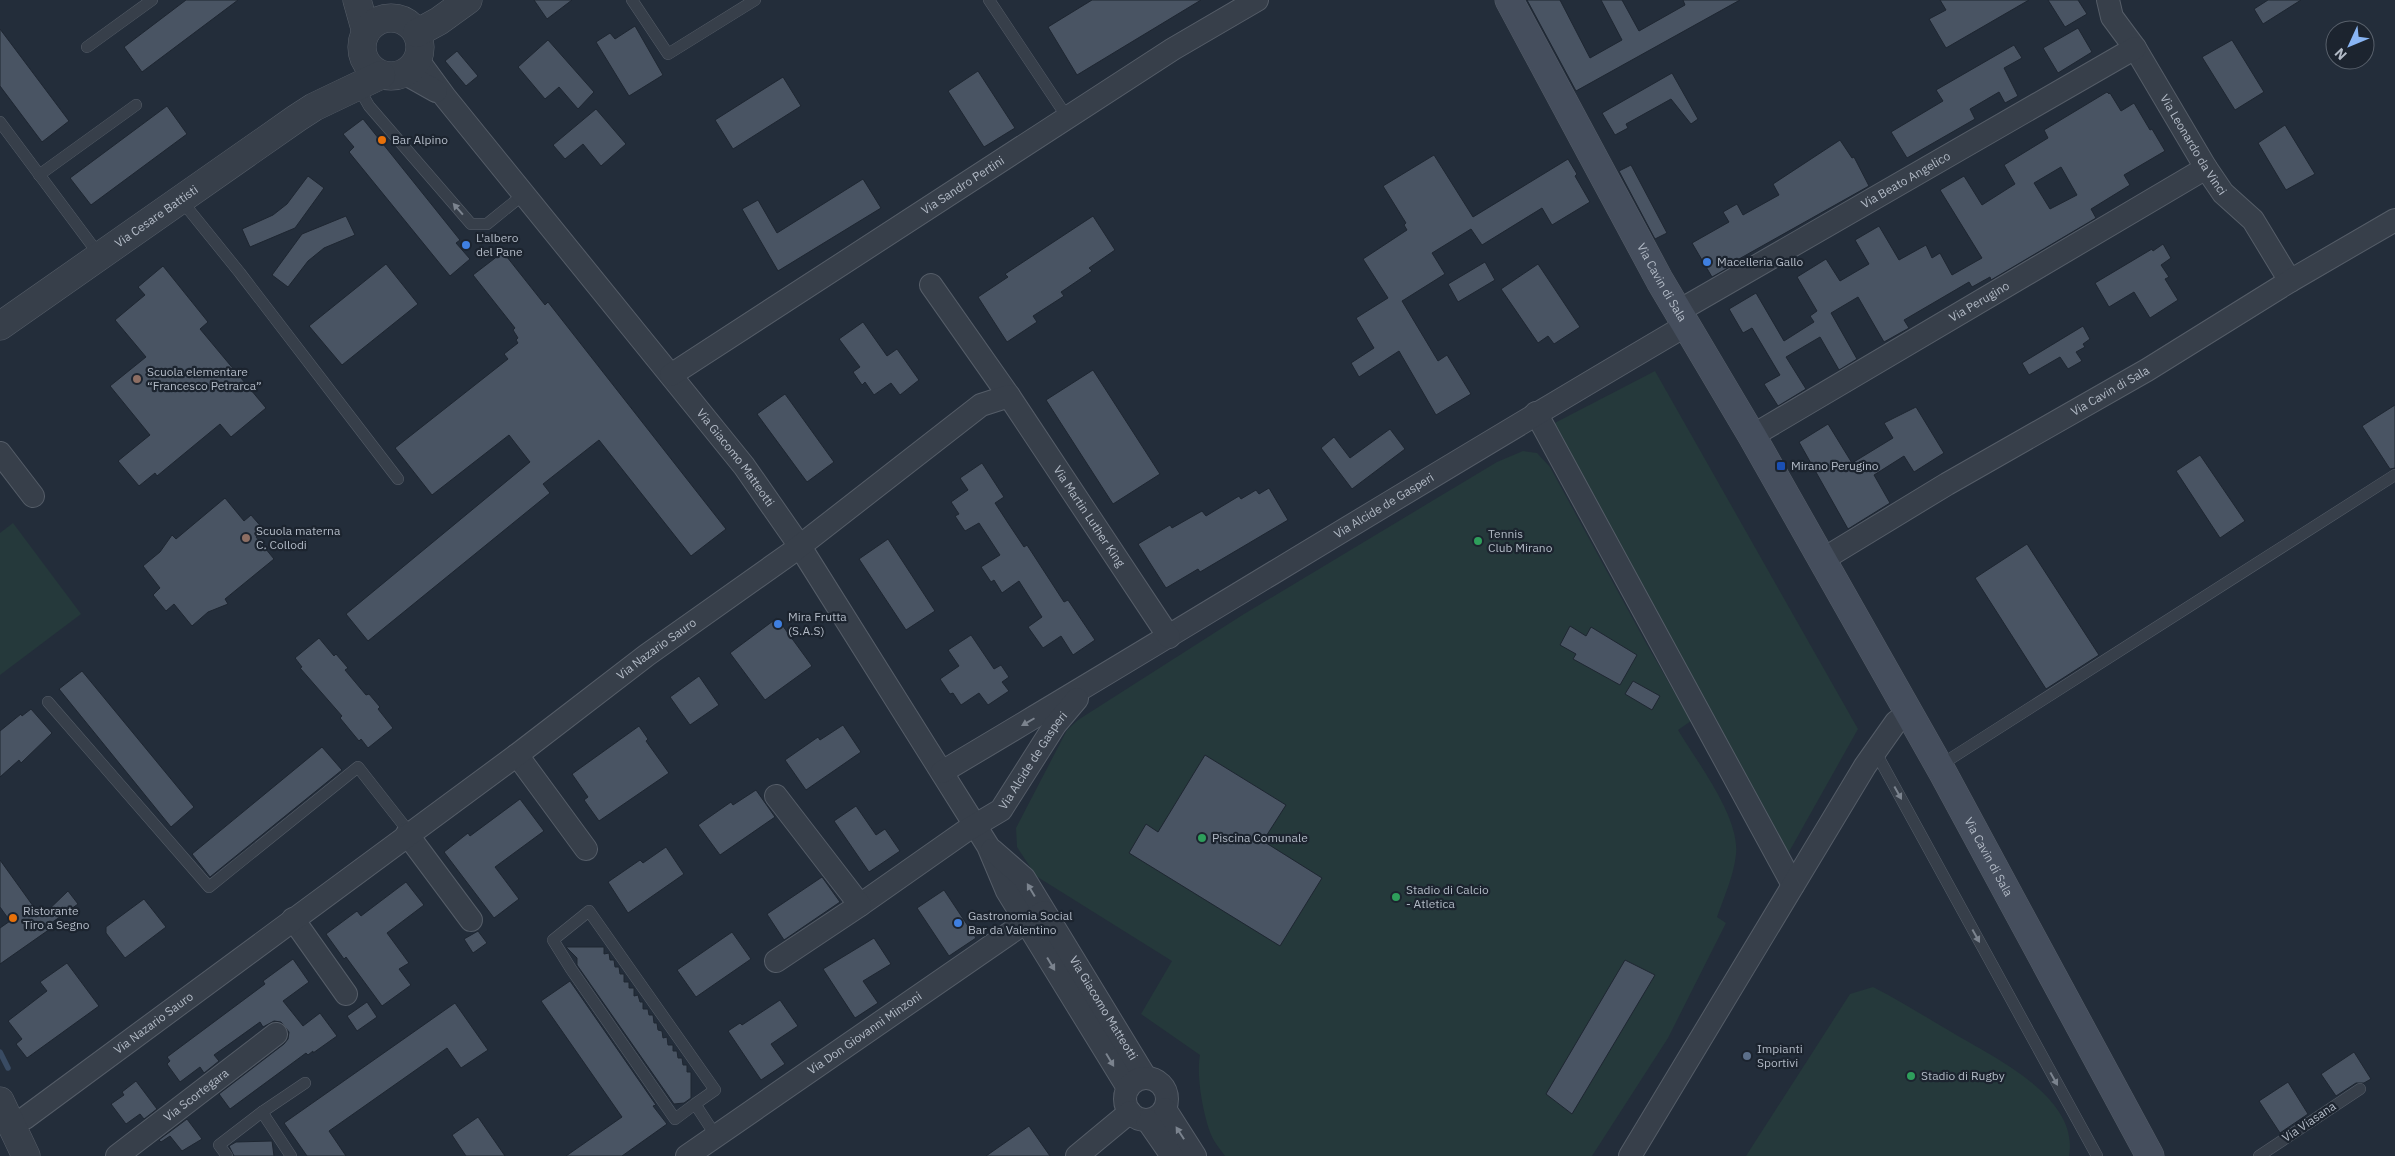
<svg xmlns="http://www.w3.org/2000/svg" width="2395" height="1156" font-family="'IBM Plex Sans',sans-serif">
<rect width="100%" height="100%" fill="#232d3a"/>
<g fill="#25393b">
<path d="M1655,371L1858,729L1785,859L1545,428Z"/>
<path d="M1523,451L1537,453L1550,467L1646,643L1691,721L1678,730C1697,762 1740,817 1736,854C1734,875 1724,897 1717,917L1726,923L1668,1038L1592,1156H1225C1220,1149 1213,1141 1210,1132C1203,1113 1196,1075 1200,1055L1141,1014L1172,961L1036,876L1017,847L1016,828L1067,730L1078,720L1244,614L1497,462Z"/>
<path d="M13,523L81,614L0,675V533Z"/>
<path d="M1873,987C1900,1001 1926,1017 1953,1033C1993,1057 2080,1097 2069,1156H1746L1850,994Z"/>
</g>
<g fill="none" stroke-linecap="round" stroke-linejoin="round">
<path stroke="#394b63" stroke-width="5.5" d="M0,1052L8,1068"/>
</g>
<g fill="#495463" stroke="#1e2631" fill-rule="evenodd">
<path d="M186,0H238L142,72L124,47Z"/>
<path d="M534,0H572L547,19Z"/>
<path d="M1092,0H1201L1077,75L1048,27Z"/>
<path d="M1527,0H1560L1590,58L1622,40L1601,0H1622L1639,31L1685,5L1683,0H1740L1576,91Z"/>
<path d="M1940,0H2029L1946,48L1929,19L1946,10Z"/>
<path d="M2048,0H2078L2087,14L2065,27Z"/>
<path d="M2268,0H2301L2263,24L2254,9Z"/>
<path d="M635,26L663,75L629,96L596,42L610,33L615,39Z"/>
<path d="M2078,28L2092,52L2058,73L2043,48Z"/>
<path d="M0,29L69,121L42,142L0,86Z"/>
<path d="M548,40L594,92L578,109L559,87L545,99L518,67Z"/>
<path d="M2232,40L2264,92L2235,110L2202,57Z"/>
<path d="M2014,45L2022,58L2004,68L2018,96L2005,103L1999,92L1970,109L1975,119L1907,158L1891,132L1943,101L1936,90Z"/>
<path d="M457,51L478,76L466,86L445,61Z"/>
<path d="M978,71L1015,128L984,147L948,91Z"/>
<path d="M1672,73L1698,119L1691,124L1671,99L1626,124L1628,128L1615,135L1602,113Z"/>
<path d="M783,77L801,106L733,149L715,120Z"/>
<path d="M2107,92L2109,94L2110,93L2121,111L2134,103L2150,130L2152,129L2165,151L2124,175L2130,185L2091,209L2096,218L1991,280L1990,277L1972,287L1969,282L1904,320L1909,328L1884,342L1858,297L1831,313L1857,359L1839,370L1820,337L1786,357L1806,389L1778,406L1764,384L1780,375L1752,328L1743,333L1729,309L1756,293L1784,341L1814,322L1810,316L1817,311L1797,277L1826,259L1840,281L1869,264L1855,240L1879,226L1899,260L1926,245L1932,258L1940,253L1952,275L1982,258L1940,190L1964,176L1982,205L2015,184L2004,165L2048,138L2044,130ZM2061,167L2077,195L2050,209L2034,183Z"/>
<path d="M167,106L187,134L91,205L70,178Z"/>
<path d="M596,109L626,144L601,166L583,144L565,159L553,145Z"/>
<path d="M363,119L460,240L456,243L470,259L450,276L349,152L354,147L343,134Z"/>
<path d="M2285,125L2315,174L2286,190L2258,143Z"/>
<path d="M1840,140L1852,158L1854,157L1869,186L1739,259L1740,261L1712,277L1692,243L1729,222L1723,212L1737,204L1743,215L1779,195L1773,184Z"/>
<path d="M1434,155L1473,217L1568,159L1577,174L1575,176L1590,202L1552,225L1542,208L1482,245L1471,229L1432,253L1445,274L1402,301L1438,361L1447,355L1471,394L1436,415L1399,351L1359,377L1351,363L1374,348L1356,318L1388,298L1363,259L1407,230L1404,225L1406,223L1383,186Z"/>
<path d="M1631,165L1667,233L1655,239L1619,171Z"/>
<path d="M308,176L324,188L295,228L250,247L242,229L273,215L287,204Z"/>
<path d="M863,179L881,208L778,271L742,209L758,200L777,233Z"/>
<path d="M346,216L355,235L324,248L308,261L288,287L272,275L302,234Z"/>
<path d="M1093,216L1115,250L1089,268L1092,271L1061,292L1064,296L1033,316L1037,322L1007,342L978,297L1008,277L1005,274Z"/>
<path d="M2163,244L2171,258L2161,265L2169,277L2165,279L2178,300L2150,318L2134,292L2109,307L2095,283L2152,249L2153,251Z"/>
<path d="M503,252L545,305L548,302L726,529L691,556L599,440L543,484L550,493L368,641L346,614L530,462L509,435L432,495L395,448L508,359L504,354L518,343L516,340L518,338L513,330L515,328L473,275Z"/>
<path d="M1485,262L1495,280L1458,302L1448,284Z"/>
<path d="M386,264L418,304L342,365L309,326Z"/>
<path d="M1538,264L1580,327L1554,344L1548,336L1538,343L1501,289Z"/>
<path d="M163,266L208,322L200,329L266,408L231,437L220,424L157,476L155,473L139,486L118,461L150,435L110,386L146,357L115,320L145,295L138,287Z"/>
<path d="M863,322L887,356L897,349L919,380L900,395L891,383L874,395L865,382L862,385L853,372L860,367L839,339Z"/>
<path d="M2083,326L2090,339L2083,344L2085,347L2076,352L2082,361L2068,369L2060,357L2029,375L2022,363Z"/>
<path d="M1093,370L1160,474L1113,504L1046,400Z"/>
<path d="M785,394L834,462L807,482L757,414Z"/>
<path d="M2395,405V468L2390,469L2362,426Z"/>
<path d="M1916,407L1944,453L1914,472L1904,456L1874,475L1890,503L1848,529L1799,442L1828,424L1852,463L1893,438L1884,423Z"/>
<path d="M1390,429L1405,449L1352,489L1321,448L1334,437L1350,458Z"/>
<path d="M2200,455L2245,521L2220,538L2176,471Z"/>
<path d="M982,463L1004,497L995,503L1008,523L1024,547L1027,545L1064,602L1068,600L1095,640L1073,655L1061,636L1043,648L1028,627L1042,617L1019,581L1002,593L994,580L991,582L981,567L1000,555L979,523L965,531L955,516L959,514L951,502L968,490L960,478Z"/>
<path d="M1269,488L1288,520L1200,572L1198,569L1166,588L1138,544L1170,525L1172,528L1202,511L1206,516L1239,496L1241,499L1256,490L1259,494Z"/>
<path d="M225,498L244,521L251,515L264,530L256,537L274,559L225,599L228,604L208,612L192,626L174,604L166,611L153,595L160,588L143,566L160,552L172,535L176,539Z"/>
<path d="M888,539L935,611L906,630L859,559Z"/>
<path d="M2027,544L2099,655L2046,689L1975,578Z"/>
<path d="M777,618L812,666L765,700L730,653Z"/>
<path d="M1570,626L1586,636L1591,627L1637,655L1620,685L1573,659L1576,654L1560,645Z"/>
<path d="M971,635L994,669L1001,665L1009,677L1002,682L1009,691L988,705L979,693L961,705L953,693L950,694L940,679L959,666L948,650Z"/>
<path d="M319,638L334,656L336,654L348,668L345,670L366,695L369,694L380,707L378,709L393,728L368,748L361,739L359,741L340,718L342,716L300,668L302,667L295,658Z"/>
<path d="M82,671L194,807L171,827L59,689Z"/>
<path d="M699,676L719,705L690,725L670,697Z"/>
<path d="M1633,681L1660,696L1652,710L1625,694Z"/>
<path d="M31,709L52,733L21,763L19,760L0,777V731L21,714L22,716Z"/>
<path d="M843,725L861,752L806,790L785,760L818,737L820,740Z"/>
<path d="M639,726L648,739L646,741L669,773L599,821L584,800L588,797L572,774Z"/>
<path d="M322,747L342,770L210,877L192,854Z"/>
<path d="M1205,755L1286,805L1263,841L1322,878L1280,946L1129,853L1146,824L1158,832Z"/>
<path d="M756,790L775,817L720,855L698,825L731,802L733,805Z"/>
<path d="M520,799L544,831L495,867L519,899L494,918L444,852L468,833L470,836Z"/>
<path d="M856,806L876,835L885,829L900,851L869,872L834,821Z"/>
<path d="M666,847L684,874L628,913L608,882L640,860L643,863Z"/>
<path d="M0,860L41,917L68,891L78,904L47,926L50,929L0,964V928L10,921L0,907Z"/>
<path d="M822,877L840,902L784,940L767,914Z"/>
<path d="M406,882L424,905L387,933L409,963L399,969L411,985L382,1006L346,957L344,959L326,934L357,911L361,916Z"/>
<path d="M944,890L976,938L949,956L917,908Z"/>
<path d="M144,899L166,927L125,958L106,933V927Z"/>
<path d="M478,931L487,943L473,953L464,939Z"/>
<path d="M732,932L751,959L696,997L677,970Z"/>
<path d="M874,938L891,964L863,981L878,1003L855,1018L823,969Z"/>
<path d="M566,947H604V954L609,953L610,960H614L615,967H619L620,974H624V982H629V988H634V996L638,995L640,1002H643V1009H648L649,1015H653L654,1023H657L658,1030L662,1031L663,1038L667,1037L668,1045H673V1051H677L678,1058H682L683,1065H687V1072H691V1098L684,1103L674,1104L577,965V958Z"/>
<path d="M293,959L309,982L283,1001L303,1026L320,1013L337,1036L313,1053V1051L308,1055L306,1053L230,1109L219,1094L284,1044L288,1039L289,1032L281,1022L274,1021L263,1027L260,1022L214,1055L219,1061L204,1073L200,1067L180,1082L167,1064L170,1061L167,1057L265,984L263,981Z"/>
<path d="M1625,960L1655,975L1572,1114L1546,1094Z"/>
<path d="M67,963L99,1006L27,1058L16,1044L22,1039L8,1021L47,991L40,982Z"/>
<path d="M570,981L656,1105L653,1106L667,1124L622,1156H566L622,1117L541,1001Z"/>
<path d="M780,1000L798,1026L771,1044L785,1064L761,1080L728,1031L740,1023L742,1025Z"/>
<path d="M367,1002L377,1017L357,1031L347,1016Z"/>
<path d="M455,1003L488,1050L461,1068L447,1048L329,1131L346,1156H307L284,1123Z"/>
<path d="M2354,1052L2371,1079L2364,1083H2356L2336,1096L2321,1074Z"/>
<path d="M136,1081L157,1109L144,1119L140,1114L126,1124L111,1104L124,1095L122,1092Z"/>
<path d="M2288,1082L2308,1114L2280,1133L2259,1101Z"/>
<path d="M478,1117L505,1156H466L452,1135Z"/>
<path d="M187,1119L202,1139L182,1151L170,1136L161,1142L159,1140Z"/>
<path d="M1029,1126L1050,1156H986Z"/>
<path d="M272,1141L274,1156H234L229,1146L236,1142Z"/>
</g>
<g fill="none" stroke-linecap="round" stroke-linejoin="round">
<defs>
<g id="service">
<path d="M632,0L668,54L755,0"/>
<path d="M989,0L1067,117"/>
<path d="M87,47L152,0"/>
<path d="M357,85L369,106L471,224H487L524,194"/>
<path d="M0,122L100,256"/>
<path d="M39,175L136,105"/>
<path d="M181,200L240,273L398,479"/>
<path d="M48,702L209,887L358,767L409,832"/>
<path d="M1875,751L2097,1156"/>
<path d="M1939,766L2395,475"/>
<path d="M695,1104L715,1090L589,911L553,940L571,969L675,1119L695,1104L716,1136"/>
<path d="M262,1112L305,1083"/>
<path d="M227,1156L219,1145L262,1112L291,1156"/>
<path d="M2259,1156L2360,1089"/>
</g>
<g id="minor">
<path id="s1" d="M2108,0L2112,17L2135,48L2206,168L2223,193L2253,220L2290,281"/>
<path id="s2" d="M418,60L445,97L744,466L799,545L988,846L1007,891L1128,1088"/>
<path d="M404,73L436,91"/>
<path d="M931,285L1009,396"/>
<path id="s3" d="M1677,312L2135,48"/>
<path id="s4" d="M671,375L1173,49L1257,0"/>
<path d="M1536,413L1793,885"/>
<path id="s5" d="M1752,436L2206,168"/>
<path d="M0,453L33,496"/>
<path id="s6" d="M1822,560L1947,484L2147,370L2290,281L2395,220"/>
<path d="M517,755L586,849"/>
<path id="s7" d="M942,772C1190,625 1436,472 1685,326"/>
<path d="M407,834L471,920"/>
<path id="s8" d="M992,850L1024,878L1146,1078"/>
<path id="s9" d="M860,905L964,832L1001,810L1055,725L1077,699"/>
<path d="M293,919L346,994"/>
<path d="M776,961L860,905L776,796"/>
<circle cx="1146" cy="1099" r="21"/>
<path d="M1165,1109L1195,1156"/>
<path d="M1147,1120L1172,1156"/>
<path id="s10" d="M11,1124L25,1118L517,755L647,655L791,553L981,405L1009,396L1169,637"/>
<path id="s11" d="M117,1156L276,1034"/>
<path id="s12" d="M687,1156L1020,926L1044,912"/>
<path d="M1077,1156L1130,1112"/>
<path d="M1630,1156L1865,766L1896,722L1908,713"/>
</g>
<g id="tertiary">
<path d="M357,0L366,32"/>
<circle cx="391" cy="47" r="29"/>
<path d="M417,33L439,21L468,0"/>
<path id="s13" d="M0,326L297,118L314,107L381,75"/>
<path d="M0,1101L26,1156"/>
</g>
<g id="secondary">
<path id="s14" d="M1509,0L1660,281L1752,436L1943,773L2150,1156"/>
</g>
</defs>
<use href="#service" stroke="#555d68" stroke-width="12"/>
<use href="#minor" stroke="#555d68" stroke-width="24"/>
<use href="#tertiary" stroke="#555d68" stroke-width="29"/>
<use href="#secondary" stroke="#555d68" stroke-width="29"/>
<use href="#service" stroke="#373f4a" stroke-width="11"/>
<use href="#minor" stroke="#373f4a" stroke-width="22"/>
<use href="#tertiary" stroke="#373f4a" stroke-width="28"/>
<use href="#secondary" stroke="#454e5d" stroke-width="28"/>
</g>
<defs><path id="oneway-solid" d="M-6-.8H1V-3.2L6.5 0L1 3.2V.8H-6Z" transform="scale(1.25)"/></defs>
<g fill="#7b838e">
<use href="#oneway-solid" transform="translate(458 209) rotate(-131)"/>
<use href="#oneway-solid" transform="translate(1028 722) rotate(150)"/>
<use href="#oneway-solid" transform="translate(1898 793) rotate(61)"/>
<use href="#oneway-solid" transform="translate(1031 890) rotate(-121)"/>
<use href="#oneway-solid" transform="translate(1976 936) rotate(61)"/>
<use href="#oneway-solid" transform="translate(1051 964) rotate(59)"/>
<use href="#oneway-solid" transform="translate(1110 1060) rotate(59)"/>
<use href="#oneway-solid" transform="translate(2054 1079) rotate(61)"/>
<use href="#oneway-solid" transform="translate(1180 1133) rotate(-123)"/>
</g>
<g fill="#e8710a" stroke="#1c242f" stroke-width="2">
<circle cx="382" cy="140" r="5"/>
<circle cx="13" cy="918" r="5"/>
</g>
<g fill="#3f7fe0" stroke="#1c242f" stroke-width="2">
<circle cx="466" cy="245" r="5"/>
<circle cx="1707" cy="262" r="5"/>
<circle cx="778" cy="624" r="5"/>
<circle cx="958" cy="923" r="5"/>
</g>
<g fill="#8d6e63" stroke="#1c242f" stroke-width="2">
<circle cx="137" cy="379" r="5"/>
<circle cx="246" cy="538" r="5"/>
</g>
<rect fill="#1a4fb4" stroke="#1c242f" stroke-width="2" x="1776" y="461" width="10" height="10" rx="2.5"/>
<g fill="#2e9e5b" stroke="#1c242f" stroke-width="2">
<circle cx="1478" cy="541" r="5"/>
<circle cx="1202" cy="838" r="5"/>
<circle cx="1396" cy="897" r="5"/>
<circle cx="1911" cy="1076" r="5"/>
</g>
<circle fill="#5c6f8a" stroke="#1c242f" stroke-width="2" cx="1747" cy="1056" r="5"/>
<g text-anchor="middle" stroke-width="4.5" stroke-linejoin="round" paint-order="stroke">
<g font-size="12" fill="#b2bac6" stroke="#1c242f" text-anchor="start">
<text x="392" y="144">Bar Alpino</text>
<text x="476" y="242">L'albero<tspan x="476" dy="14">del Pane</tspan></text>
<text x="1717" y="266">Macelleria Gallo</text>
<text x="147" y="376">Scuola elementare<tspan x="147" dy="14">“Francesco Petrarca”</tspan></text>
<text x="1791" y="470">Mirano Perugino</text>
<text x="256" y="535">Scuola materna<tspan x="256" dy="14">C. Collodi</tspan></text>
<text x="1488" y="538">Tennis<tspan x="1488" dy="14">Club Mirano</tspan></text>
<text x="788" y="621">Mira Frutta<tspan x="788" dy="14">(S.A.S)</tspan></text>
<text x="1212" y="842">Piscina Comunale</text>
<text x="1406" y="894">Stadio di Calcio<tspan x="1406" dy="14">- Atletica</tspan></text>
<text x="23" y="915">Ristorante<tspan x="23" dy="14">Tiro a Segno</tspan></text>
<text x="968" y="920">Gastronomia Social<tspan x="968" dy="14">Bar da Valentino</tspan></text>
<text x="1757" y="1053">Impianti<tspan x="1757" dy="14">Sportivi</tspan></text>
<text x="1921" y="1080">Stadio di Rugby</text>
</g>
<g font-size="12" fill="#b2bac6" stroke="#1c242f">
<text dy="4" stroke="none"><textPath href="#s1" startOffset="169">Via Leonardo da Vinci</textPath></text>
<text dy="4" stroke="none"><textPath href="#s3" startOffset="264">Via Beato Angelico</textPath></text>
<text dy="4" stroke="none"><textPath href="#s4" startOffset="348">Via Sandro Pertini</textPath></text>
<text dy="4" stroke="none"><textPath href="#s13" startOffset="191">Via Cesare Battisti</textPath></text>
<text dy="4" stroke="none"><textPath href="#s14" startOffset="321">Via Cavin di Sala</textPath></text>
<text dy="4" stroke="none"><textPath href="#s5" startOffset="264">Via Perugino</textPath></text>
<text dy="4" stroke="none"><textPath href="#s6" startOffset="334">Via Cavin di Sala</textPath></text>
<text dy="4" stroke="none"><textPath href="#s2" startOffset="509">Via Giacomo Matteotti</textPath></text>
<text dy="4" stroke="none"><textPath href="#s7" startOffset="516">Via Alcide de Gasperi</textPath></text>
<text dy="4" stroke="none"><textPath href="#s10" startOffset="1382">Via Martin Luther King</textPath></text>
<text dy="4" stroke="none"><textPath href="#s10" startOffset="802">Via Nazario Sauro</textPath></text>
<text dy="4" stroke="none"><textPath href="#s9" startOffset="229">Via Alcide de Gasperi</textPath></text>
<text dy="4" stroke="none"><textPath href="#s14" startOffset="982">Via Cavin di Sala</textPath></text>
<text dy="4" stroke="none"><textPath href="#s8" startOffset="195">Via Giacomo Matteotti</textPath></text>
<text dy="4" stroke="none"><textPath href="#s10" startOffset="175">Via Nazario Sauro</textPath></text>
<text dy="4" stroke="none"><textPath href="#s12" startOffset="216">Via Don Giovanni Minzoni</textPath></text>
<text dy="4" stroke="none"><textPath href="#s11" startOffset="100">Via Scortegara</textPath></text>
<text transform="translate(2309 1122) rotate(-34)" y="4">Via Viasana</text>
</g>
</g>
<g transform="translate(2350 45) rotate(226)"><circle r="24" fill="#1c242f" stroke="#58606b"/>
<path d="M0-4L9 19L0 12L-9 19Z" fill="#89b5f3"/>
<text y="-8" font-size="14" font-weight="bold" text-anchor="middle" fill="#b2bac6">N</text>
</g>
</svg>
